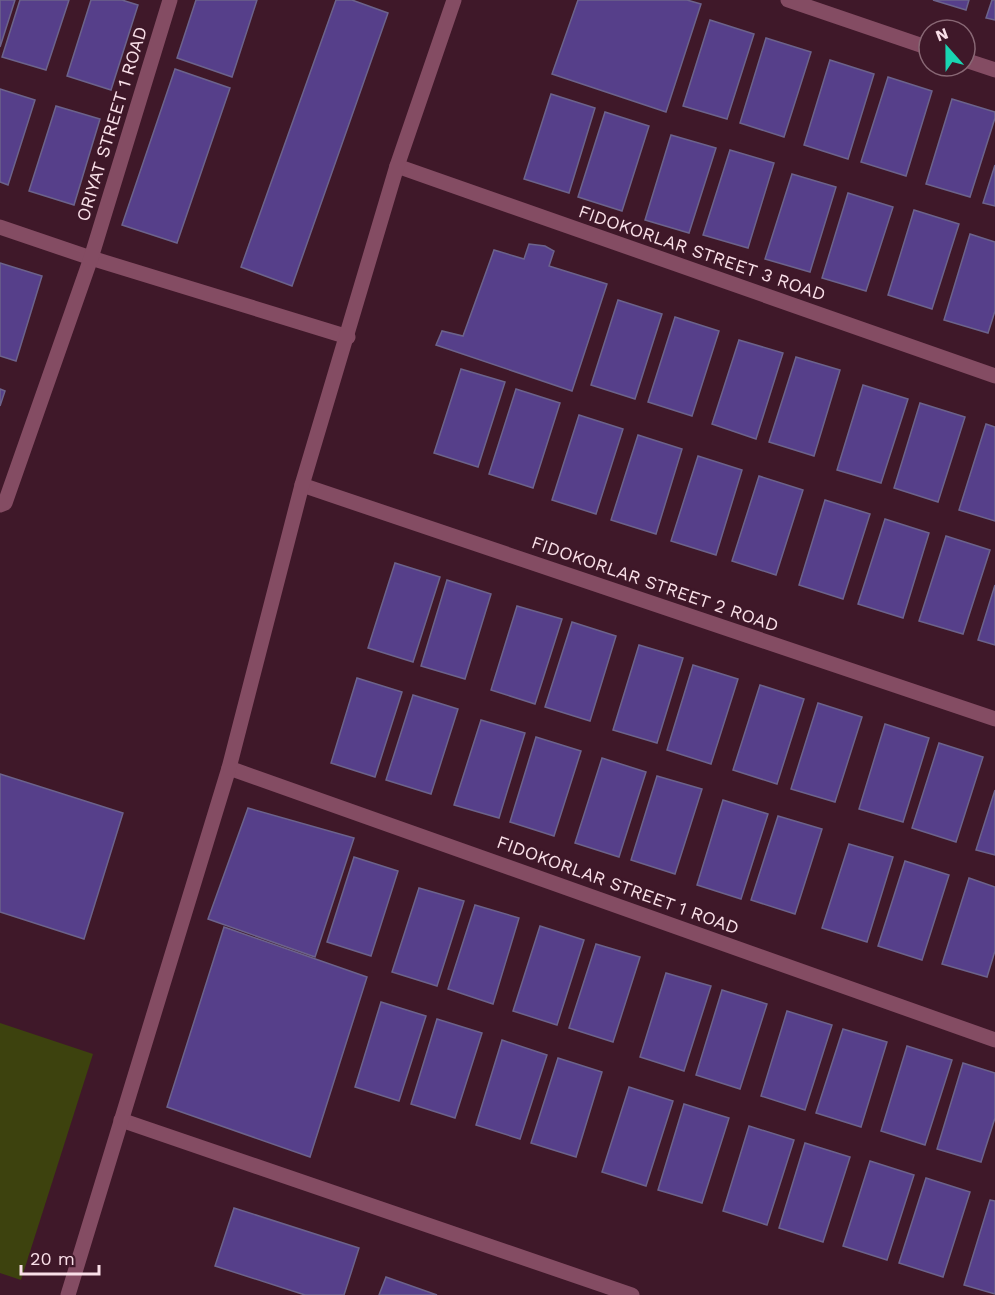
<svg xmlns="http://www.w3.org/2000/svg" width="995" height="1295" font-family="'Work Sans',sans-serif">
<rect width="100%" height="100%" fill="#3f1829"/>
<path fill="#3d420e" d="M0,1023L93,1054L21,1280L0,1273Z"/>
<g fill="#563f8a" stroke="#6c638b" stroke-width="1.5">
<path d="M0,0H15L0,47Z"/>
<path d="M20,0H69L46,70L2,57Z"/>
<path d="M91,0H122L138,5L111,90L67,76Z"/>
<path d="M196,0H257L232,77L177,58Z"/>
<path d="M336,0H352L388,13L292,286L241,267Z"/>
<path d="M578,0H687L701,4L666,112L552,74Z"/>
<path d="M933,0H969L966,10Z"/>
<path d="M992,0H995V20L986,18Z"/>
<path d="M710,20L754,34L727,119L683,106Z"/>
<path d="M766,38L811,52L784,137L740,123Z"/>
<path d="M830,60L874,74L848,159L804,145Z"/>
<path d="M175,69L230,88L177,243L122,225Z"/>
<path d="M888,77L932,91L906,176L861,162Z"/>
<path d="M0,89L35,100L8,185L0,182Z"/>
<path d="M551,94L595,108L569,193L524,179Z"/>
<path d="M952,99L995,112V118L970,197L926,184Z"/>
<path d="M56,106L100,119L74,205L29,191Z"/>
<path d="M605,112L649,126L622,211L578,197Z"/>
<path d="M671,135L716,148L689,233L645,220Z"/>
<path d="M730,150L774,163L748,248L703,235Z"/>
<path d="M995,165V206L983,203Z"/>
<path d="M792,174L836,187L810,272L765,259Z"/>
<path d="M848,193L893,207L866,291L822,278Z"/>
<path d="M914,210L959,224L932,309L888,295Z"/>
<path d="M970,234L995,242V311L988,333L944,320Z"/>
<path d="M529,244L545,246L554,251L549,266L607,284L572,391L436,345L442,331L463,336L494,250L524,259Z"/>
<path d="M0,263L42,276L16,361L0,356Z"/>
<path d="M618,300L662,314L635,399L591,385Z"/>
<path d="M675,317L719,331L692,416L648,402Z"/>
<path d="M739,340L783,353L756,439L712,424Z"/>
<path d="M796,357L840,370L814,456L769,442Z"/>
<path d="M461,369L505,382L478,467L434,453Z"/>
<path d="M863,385L908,399L881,483L837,470Z"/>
<path d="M0,389L5,391L0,406Z"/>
<path d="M516,389L560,403L533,488L489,474Z"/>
<path d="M920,403L965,417L938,502L894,488Z"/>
<path d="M579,415L623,429L596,514L552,500Z"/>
<path d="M986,424L995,427V521L959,510Z"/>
<path d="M638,435L682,449L656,534L611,520Z"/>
<path d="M698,456L742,470L716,555L671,541Z"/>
<path d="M759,476L803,490L776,575L732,561Z"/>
<path d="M825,500L870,514L843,599L799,585Z"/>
<path d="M885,519L929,533L903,618L858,604Z"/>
<path d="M946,536L990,550L963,634L919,621Z"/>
<path d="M395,563L440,577L413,662L368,648Z"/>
<path d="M447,580L491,594L465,679L421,666Z"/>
<path d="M995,585V645L978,640Z"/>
<path d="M517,606L562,619L535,704L491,690Z"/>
<path d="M572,622L616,636L590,721L545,707Z"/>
<path d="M639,645L683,658L657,743L613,730Z"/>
<path d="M693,665L738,679L711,764L667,750Z"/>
<path d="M357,678L402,692L375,777L331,763Z"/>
<path d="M760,685L804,699L777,784L733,770Z"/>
<path d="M413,695L458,709L431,794L386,780Z"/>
<path d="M818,703L862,717L835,802L791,789Z"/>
<path d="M481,720L525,733L499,818L454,805Z"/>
<path d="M885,724L929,738L903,822L859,809Z"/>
<path d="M536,737L581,751L554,836L510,822Z"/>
<path d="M939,743L983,757L956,842L912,828Z"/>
<path d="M602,758L646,772L619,857L575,843Z"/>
<path d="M0,774L123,813L84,939L0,912Z"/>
<path d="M657,776L702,789L675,874L631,860Z"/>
<path d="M995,790V855L976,850Z"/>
<path d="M723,800L768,814L741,899L697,885Z"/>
<path d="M248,808L354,838L315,957L208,919Z"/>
<path d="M778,816L822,829L795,914L751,900Z"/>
<path d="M849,844L893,857L867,942L822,928Z"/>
<path d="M354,857L398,871L371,956L327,942Z"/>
<path d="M905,861L949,875L922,960L878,946Z"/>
<path d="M969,878L995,887V951L987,977L942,964Z"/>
<path d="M419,888L464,901L437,986L392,972Z"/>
<path d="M475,905L519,918L493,1004L448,989Z"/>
<path d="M540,926L584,940L557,1025L513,1011Z"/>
<path d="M224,927L367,977L310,1157L167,1107Z"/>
<path d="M596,944L640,957L613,1042L569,1028Z"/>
<path d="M666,973L711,986L684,1071L640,1057Z"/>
<path d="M722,990L767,1004L740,1089L696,1075Z"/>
<path d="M381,1002L426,1016L399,1101L355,1087Z"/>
<path d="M787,1011L832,1025L805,1110L761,1096Z"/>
<path d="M437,1019L482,1033L455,1118L411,1104Z"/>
<path d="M843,1029L887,1042L861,1127L816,1113Z"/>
<path d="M502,1040L547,1055L520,1139L476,1125Z"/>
<path d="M907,1046L952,1060L925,1145L881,1131Z"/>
<path d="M558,1058L602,1072L576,1157L531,1143Z"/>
<path d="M963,1063L995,1073V1118L981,1162L937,1149Z"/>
<path d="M629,1087L673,1101L646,1186L602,1172Z"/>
<path d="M684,1104L729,1118L702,1203L658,1190Z"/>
<path d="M749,1126L794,1140L767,1225L723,1211Z"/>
<path d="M805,1143L850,1157L823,1242L779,1228Z"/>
<path d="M870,1161L914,1175L887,1260L843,1246Z"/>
<path d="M926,1178L970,1192L943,1277L899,1263Z"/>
<path d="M990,1200L995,1201V1294L964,1285Z"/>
<path d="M234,1208L359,1248L344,1295H305L215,1266Z"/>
<path d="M386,1277L437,1295H379Z"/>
</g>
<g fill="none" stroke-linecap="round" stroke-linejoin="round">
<g stroke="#844c63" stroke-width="15">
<path d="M788,0L929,48"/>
<path d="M965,60L995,70"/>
<path d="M397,166L995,376"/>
<path d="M0,227L91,258L348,337"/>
<path d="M302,485L995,719"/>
<path d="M0,505L5,503L91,258L170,0"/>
<path d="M229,768L995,1040"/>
<path d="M121,1120L632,1295"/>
<path d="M68,1295L229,768L302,485L397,166L454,0"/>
</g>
</g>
<g text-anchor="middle" stroke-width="4.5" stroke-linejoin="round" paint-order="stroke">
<g font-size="18" fill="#f9dfe8" stroke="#3f1829">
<text transform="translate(112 124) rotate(-73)" y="6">ORIYAT STREET 1 ROAD</text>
<text transform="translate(702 253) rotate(19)" y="6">FIDOKORLAR STREET 3 ROAD</text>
<text transform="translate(655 584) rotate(19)" y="6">FIDOKORLAR STREET 2 ROAD</text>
<text transform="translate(618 885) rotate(20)" y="6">FIDOKORLAR STREET 1 ROAD</text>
</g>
</g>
<g transform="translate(947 48) rotate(339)"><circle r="28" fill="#3f1829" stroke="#896875" stroke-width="1.5"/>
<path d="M0-4.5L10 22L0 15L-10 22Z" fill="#19d5b2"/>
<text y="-9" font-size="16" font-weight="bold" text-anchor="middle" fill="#f9dfe8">N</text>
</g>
<path d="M21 1265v9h78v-9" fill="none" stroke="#f9dfe8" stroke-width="3"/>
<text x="30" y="1265" font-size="18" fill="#f9dfe8" stroke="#3f1829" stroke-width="4.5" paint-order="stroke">20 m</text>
</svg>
